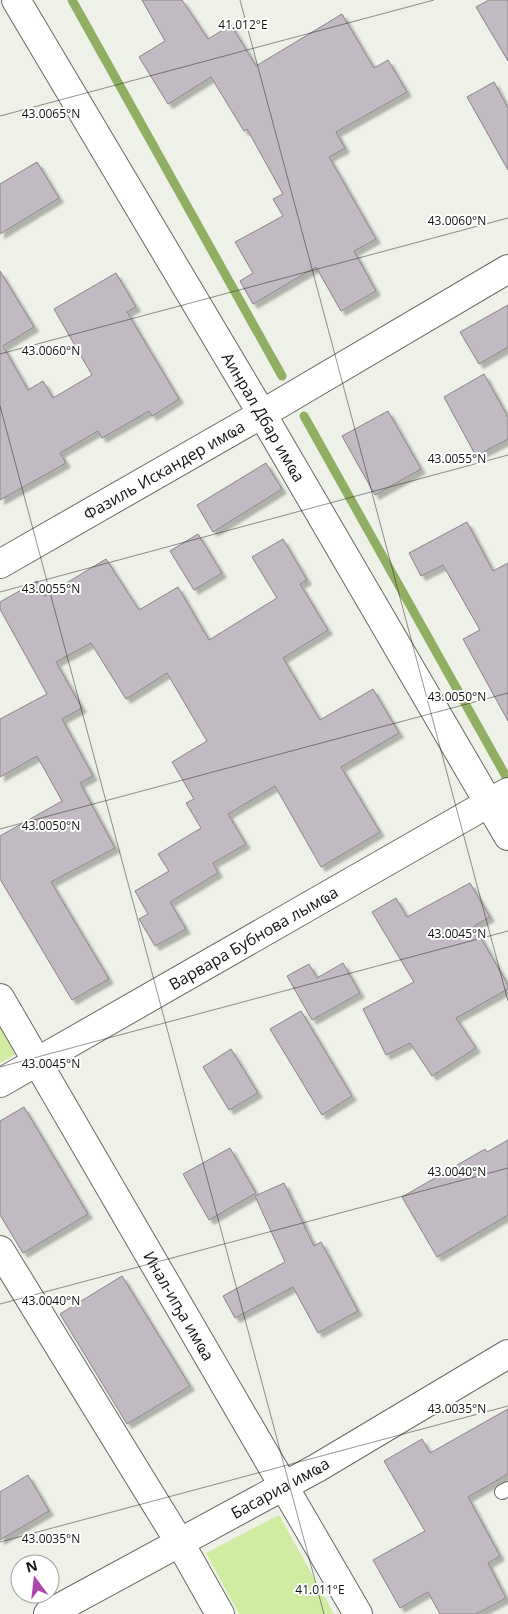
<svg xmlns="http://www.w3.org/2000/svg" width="508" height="1614" font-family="'Open Sans',sans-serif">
<defs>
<filter id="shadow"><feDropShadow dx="4.5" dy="4.5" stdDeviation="1" flood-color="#0004"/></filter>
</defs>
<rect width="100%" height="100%" fill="#edf1e7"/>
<g fill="#cfeca2">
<path d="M0,1022L18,1053L0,1063Z"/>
<path d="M279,1515L334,1614H239L206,1553Z"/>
</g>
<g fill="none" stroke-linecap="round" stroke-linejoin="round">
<g stroke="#91af62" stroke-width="9">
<path d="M72,0L282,376"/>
<path d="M304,416L508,780"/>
</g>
</g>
<g fill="#c2bac2" stroke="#8b838a" filter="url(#shadow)">
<path d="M142,0H182L208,39L231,25L256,66L342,14L374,68L388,60L407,92L336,132L345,148L329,157L376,239L354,251L376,291L341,311L316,267L253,304L240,281L253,273L235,242L283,216L273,199L283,194L247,129L244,131L211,77L168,104L139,57L165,41Z"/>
<path d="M489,0H508V61L476,7Z"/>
<path d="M494,82L508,108V170L467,97Z"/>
<path d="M37,162L59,198L0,234V184Z"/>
<path d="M0,271L34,327L3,346L28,390L43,381L53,398L92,375L54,309L116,273L136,307L127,312L179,399L152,416L149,411L102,438L98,431L60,453L66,463L0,500Z"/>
<path d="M508,305V347L479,364L460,332Z"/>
<path d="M484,374L508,417V439L476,456L444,397Z"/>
<path d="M388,411L421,469L375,495L342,436Z"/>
<path d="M266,463L282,489L213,532L197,505Z"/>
<path d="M467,522L493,571L508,563V721L463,639L480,630L443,565L421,576L409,553Z"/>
<path d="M198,534L222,573L194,590L170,551Z"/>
<path d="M283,539L307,580L300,584L328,630L283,658L320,720L373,689L399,733L341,767L380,832L321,867L275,786L228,814L246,844L213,863L218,873L170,902L186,929L155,946L139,919L148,914L135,891L169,871L158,854L201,828L186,803L194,799L172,762L207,741L167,673L126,699L91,643L56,662L82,708L62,719L93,776L80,783L115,848L51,882L109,979L72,1000L0,879V836L62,801L37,756L0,777V719L47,694L0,609V602L37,581L45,596L106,559L139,610L178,587L209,640L277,598L252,557Z"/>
<path d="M470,883L490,917L474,926L508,985V989L456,1018L476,1048L432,1076L410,1043L386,1055L363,1009L414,982L372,912L396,898L407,917Z"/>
<path d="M343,963L360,993L312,1020L287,976L309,964L317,978Z"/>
<path d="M301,1011L352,1096L322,1115L270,1029Z"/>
<path d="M231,1049L258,1093L229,1110L203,1067Z"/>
<path d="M24,1107L88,1214L23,1253L0,1215V1121Z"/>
<path d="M508,1140V1215L437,1257L402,1197L485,1149L487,1152Z"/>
<path d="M230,1148L256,1193L209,1220L183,1174Z"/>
<path d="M284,1183L314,1246L321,1242L358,1311L318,1333L293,1287L235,1318L223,1296L285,1262L255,1196Z"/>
<path d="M122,1276L190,1386L127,1424L60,1314Z"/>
<path d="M508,1409V1474L468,1497L500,1556L488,1563L506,1598L476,1614H440L428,1592L400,1608L373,1560L425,1531L384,1461L422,1439L430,1453Z"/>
<path d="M28,1475L49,1511L0,1540V1492Z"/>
</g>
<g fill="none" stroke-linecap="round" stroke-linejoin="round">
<defs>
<path id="lane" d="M502,1492L508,1489"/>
<g id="street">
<path id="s1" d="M16,0L262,414L508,836"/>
<path id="s2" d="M0,564L262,414L508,269"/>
<path id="s3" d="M0,998L358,1614"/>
<path id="s4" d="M0,1083L508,792"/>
<path d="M0,1250L180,1543L220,1614"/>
<path id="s5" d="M48,1614L317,1468L508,1354"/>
</g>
</defs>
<use href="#lane" stroke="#676a62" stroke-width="16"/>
<use href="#street" stroke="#676a62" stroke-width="30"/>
<use href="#lane" stroke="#fff" stroke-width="14"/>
<use href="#street" stroke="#fff" stroke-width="28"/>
</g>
<path fill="none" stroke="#131511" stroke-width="1" stroke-opacity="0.45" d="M240,0L508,1001M0,116L434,0M0,354L508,218M0,406L324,1614M0,592L508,455M0,829L508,693M0,1067L508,931M0,1304L508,1168M0,1542L508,1406"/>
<g text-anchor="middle" stroke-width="4" stroke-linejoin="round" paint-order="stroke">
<g font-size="16" fill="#131511" stroke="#fff">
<text dy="6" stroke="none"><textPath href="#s1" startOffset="485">Аинрал Дбар имҩа</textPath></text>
<text dy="6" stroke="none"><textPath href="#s2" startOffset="189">Фазиль Искандер имҩа</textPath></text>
<text dy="6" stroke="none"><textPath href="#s4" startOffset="292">Варвара Бубнова лымҩа</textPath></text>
<text dy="6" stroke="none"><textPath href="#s3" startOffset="356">Инал-иҧа имҩа</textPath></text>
<text dy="6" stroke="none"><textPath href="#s5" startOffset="264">Басариа имҩа</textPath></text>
</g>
</g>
<g font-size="12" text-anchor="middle" fill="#131511" stroke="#fff" stroke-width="4" stroke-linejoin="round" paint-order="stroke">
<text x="243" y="29">41.012°E</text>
<text x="51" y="118">43.0065°N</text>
<text x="457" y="225">43.0060°N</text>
<text x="51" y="355">43.0060°N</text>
<text x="457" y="463">43.0055°N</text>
<text x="51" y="593">43.0055°N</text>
<text x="457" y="701">43.0050°N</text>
<text x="51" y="830">43.0050°N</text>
<text x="457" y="938">43.0045°N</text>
<text x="51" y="1068">43.0045°N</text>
<text x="457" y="1176">43.0040°N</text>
<text x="51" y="1305">43.0040°N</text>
<text x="457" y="1413">43.0035°N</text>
<text x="51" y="1543">43.0035°N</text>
<text x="320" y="1594">41.011°E</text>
</g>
<g transform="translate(35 1579) rotate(345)"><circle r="24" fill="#ffffff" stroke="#a1a1a0"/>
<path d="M0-4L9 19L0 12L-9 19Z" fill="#ab47ad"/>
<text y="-8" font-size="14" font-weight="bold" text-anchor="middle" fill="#131511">N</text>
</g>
</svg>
